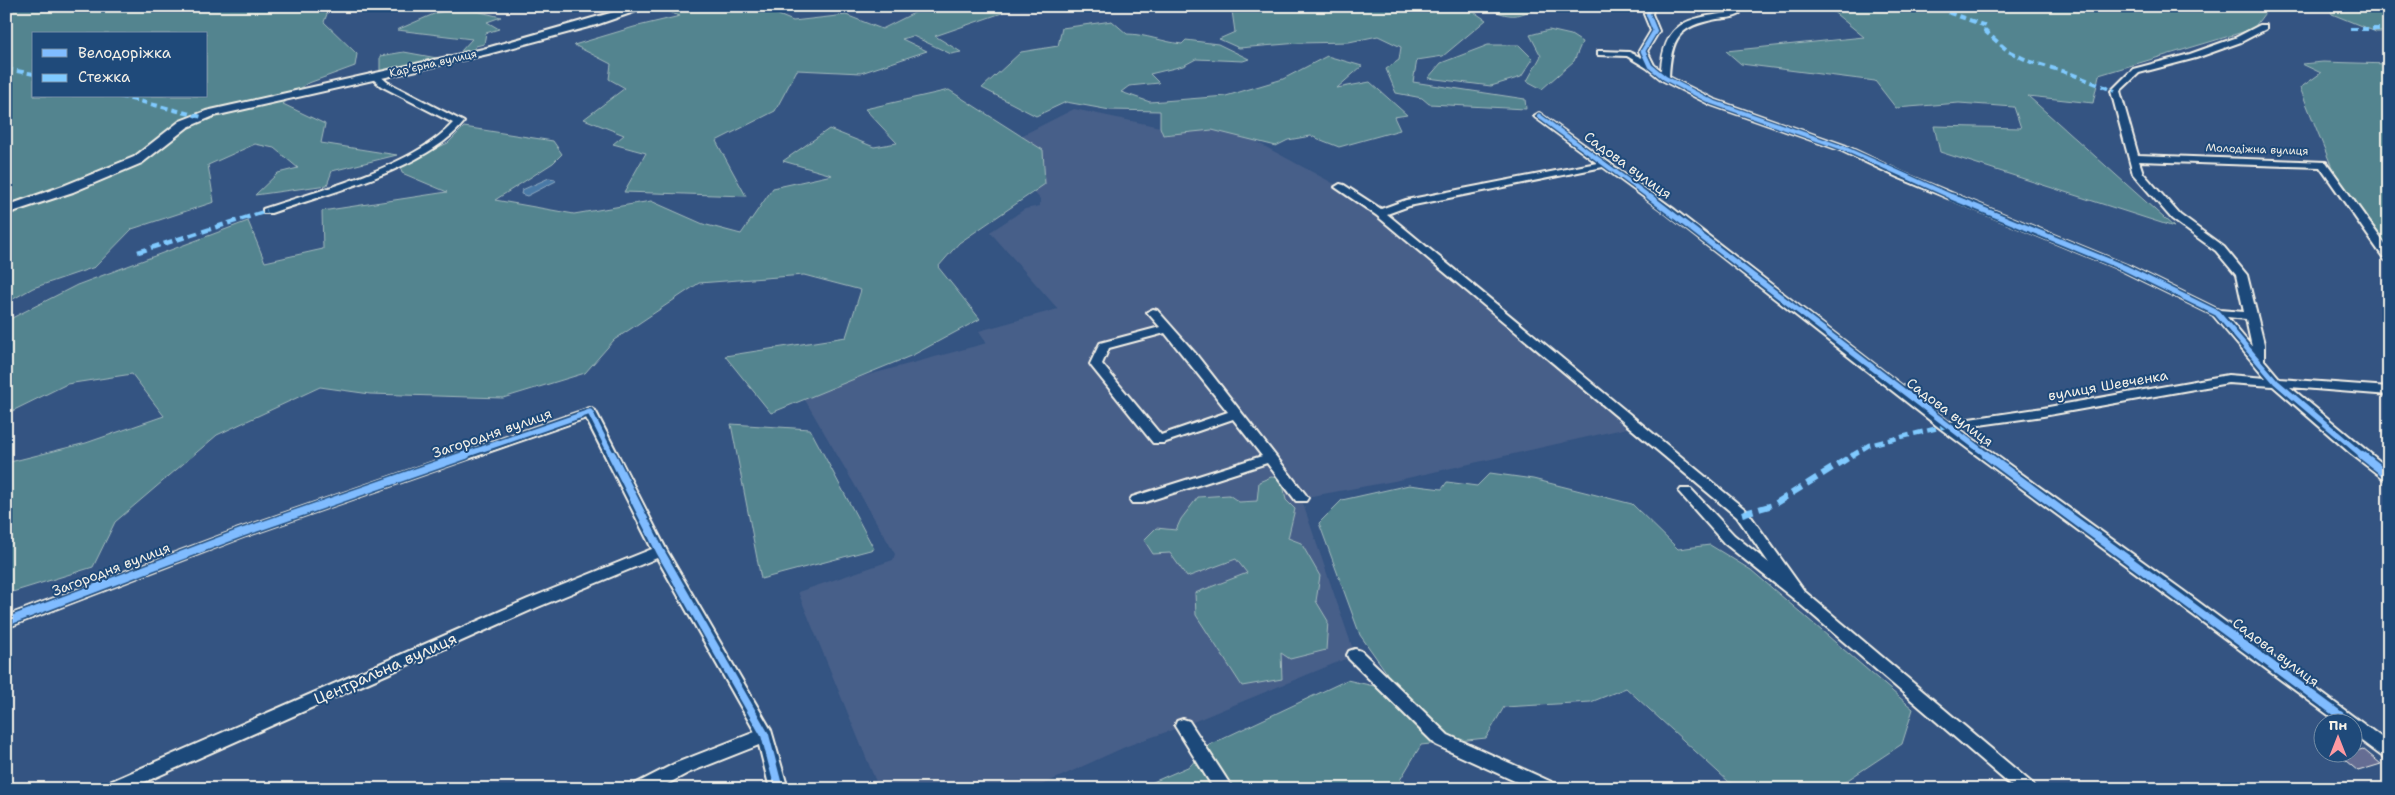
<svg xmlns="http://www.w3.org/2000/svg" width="2395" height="795" font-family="'Shantell Sans',sans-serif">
<rect width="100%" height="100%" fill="#345482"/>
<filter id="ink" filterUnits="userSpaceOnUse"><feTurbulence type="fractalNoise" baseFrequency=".02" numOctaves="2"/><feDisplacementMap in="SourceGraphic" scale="10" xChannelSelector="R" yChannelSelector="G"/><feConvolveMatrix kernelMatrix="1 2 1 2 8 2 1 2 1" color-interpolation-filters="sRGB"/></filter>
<g filter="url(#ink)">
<path fill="#475f89" d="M1074,109L1160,127L1223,124L1340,187L1380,213L1636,426L1394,481L1301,498L1355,655L1183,726L1127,746L1033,789H879L798,592L893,560L895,554L801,393L987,343L979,331L1058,309L990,232L1025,209L1040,206V199L997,148Z"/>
<g fill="#52848f" stroke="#a3babc" fill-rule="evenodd">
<path d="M6,6L325,7L327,14L324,22L357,54L355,66L306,84L283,104L325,124L321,143L397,155L332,171L327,185L255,195L278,173L298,168L274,148L255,144L208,165L214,202L132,229L95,267L33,288L6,303ZM34,34H206V96H34Z"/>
<path d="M651,6H804L769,11L793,21L846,15L882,29L928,6H1003L1002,13L935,36L961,52L951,54L913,36L902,39L927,51L861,73L797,70L775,111L716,141L746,196L624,192L646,153L613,144L624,135L584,119L625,88L609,79L611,64L574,45L634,27L680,16Z"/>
<path d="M1248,6H1465L1486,20L1443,56L1417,60L1413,82L1525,99L1526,109L1429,104L1422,98L1396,93L1386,69L1399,60L1401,47L1378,36L1349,42L1299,43L1239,48L1219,39L1235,32L1232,11Z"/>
<path d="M1482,6H1537L1538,7C1513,20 1507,16 1482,6Z"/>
<path d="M1821,6H2270L2253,29L2099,75L2093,103L2028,96L2174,227L1940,152L1934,126L2021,128L2014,107L1959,103L1896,108L1875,81L1741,64L1726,51L1864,37L1831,10Z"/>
<path d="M2328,6H2389V32H2376L2332,14Z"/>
<path d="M457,8L472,10L501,17L487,22L499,29L486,33L484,44L476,46L473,50L461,51L472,39L397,30L436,13Z"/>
<path d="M1112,21L1127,34C1145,34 1163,42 1182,44L1186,40L1218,44L1249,59L1243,61L1196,59L1183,66L1150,74L1159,83L1129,86L1121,92L1150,102L1226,96L1283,79L1327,56L1362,66L1337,88L1370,82L1407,115L1394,117L1400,130L1339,147L1311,136L1288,140L1276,146L1212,130L1163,135L1160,127V111L1110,110L1066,102L1036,116L982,88L1021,52L1058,46L1062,28Z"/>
<path d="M1549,30L1571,35L1582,42L1574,61L1542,89L1527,81L1541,56L1530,35Z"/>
<path d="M1488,45H1519L1533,59L1521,77L1491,86L1428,78L1441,63Z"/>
<path d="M404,52L437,58L380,73V56Z"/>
<path d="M2323,62L2389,64V248L2333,170L2300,88L2321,73L2302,64Z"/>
<path d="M949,90L1043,150L1045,184L959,243L938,267L980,319L913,355L771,413L725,356L846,337L861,290L804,275L699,283L614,340L585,373L503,398L370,394L320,387L217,435L115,522L93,567L6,594V463L86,443L164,416L132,374L67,384L6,414V321L77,285L248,221L265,262L323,249L322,211L447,192L402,173L400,164L448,143L464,127L553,141L562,154L553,163L495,200L574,214L651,201L703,224L741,234L773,188L832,175L783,161L829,129L874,147L897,143L865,109Z"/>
<path d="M731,424L810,429L874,549L761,579Z"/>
<path d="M1490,473L1533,479L1632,504L1678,549L1710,545L1751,570L1913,709L1902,744L1834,789H1746L1729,782L1626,688L1591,702L1504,707L1486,738L1421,745L1400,780L1410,789H1137L1190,766L1209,745L1347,680L1374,686L1387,673L1360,635L1319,523L1342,500L1409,485L1442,489L1447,482L1477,486Z"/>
<path d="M1271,477L1282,478L1286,500L1295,509L1288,538L1301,543L1320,576L1316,601L1328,621L1326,650L1290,659L1281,653L1282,679L1242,686L1196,615L1195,593L1247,573L1236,559L1187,577L1170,553L1153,554L1144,540L1156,528L1176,530L1181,519L1198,497L1229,495L1239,502L1257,501L1259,482Z"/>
</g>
<path fill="#4a79a6" stroke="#8ea9c0" d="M549,178L555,179L556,181L527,196L521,194L522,190Z"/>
<path fill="#656d93" stroke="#f4f1e8" d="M2363,749L2381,764L2358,771L2340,756Z"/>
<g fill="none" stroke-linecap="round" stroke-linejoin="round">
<defs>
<g id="minor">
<path d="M1646,6H1654L1652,14L1659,31L1647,51L1654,65L1661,71C1664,18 1692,18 1736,12L1740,14C1734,18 1725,18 1717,19C1678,26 1671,38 1669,77L1715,100L1846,146L1903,173L2129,266L2219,310L2244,312L2236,275L2216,251L2172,219L2133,174L2111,91L2133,69L2190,54L2235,38L2260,25H2266V29L2241,42L2196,58L2139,73L2120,91L2138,155L2326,162L2389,250V261L2385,260L2320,167L2139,161L2143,173L2180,215L2224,247L2247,275L2264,344V360L2280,379L2389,387V395L2290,387L2389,469V480L2384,479L2350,453L2273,386L2228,383L2043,416L1958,428L2185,592L2389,743V759L2383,757L2352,734V722H2338L1941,429L1667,214L1603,167L1409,206L1387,214L1747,511L1804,591L2033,784L2036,789H2015L1794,599L1724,543L1679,492L1681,489H1691L1734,535L1769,563L1737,517L1376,215L1335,187L1340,184L1344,185L1381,209L1406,200L1597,163L1536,118L1534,116L1539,113L1675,210L1949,422L2043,408L2228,375L2266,378L2213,315L2121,270L1897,177L1840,150L1709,104L1662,80L1647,68L1627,56L1598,55V51H1601L1629,52L1642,58L1639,51L1651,31L1644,14ZM2227,317L2246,319L2252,347Z"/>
<path d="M372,74H378L387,82L464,122C428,168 326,194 271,213H263V209C320,190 413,167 453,123L381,86L372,78Z"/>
<path d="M1153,309L1157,310L1195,353L1306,495L1308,498L1306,501H1296L1267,463L1142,503H1132L1130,500L1132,497L1262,456L1233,419L1163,443H1153L1092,367L1090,364L1100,343L1160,327L1147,312ZM1165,333L1228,412L1161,435L1102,364L1109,348Z"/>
<path d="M590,408L596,412L667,551L771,730L788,789H770L759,745L688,773L658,789H632L635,784L676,763L755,732L657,558L538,607L129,789H102L105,784L528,599L652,549L586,418L246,536L6,628V616L236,530Z"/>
<path d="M1355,649L1361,651L1448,735L1556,784L1559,789H1532L1436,745L1349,659L1347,655L1349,651Z"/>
<path d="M1183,719L1189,721L1233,789H1214L1175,726L1177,721Z"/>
</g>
<path id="tertiary" d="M635,6H651L596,25L488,54L214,116L188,127L142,163L73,192L6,214V206L63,186L134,157L180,121L206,111L483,49Z"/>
</defs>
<use href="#minor" stroke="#f4f1e8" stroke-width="4"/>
<use href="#tertiary" stroke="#f4f1e8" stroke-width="4"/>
<use href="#minor" fill="#1f4a7a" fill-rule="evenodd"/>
<use href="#tertiary" fill="#1f4a7a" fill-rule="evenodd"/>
<g stroke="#80caff" stroke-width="4" stroke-dasharray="7 4" stroke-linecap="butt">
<path d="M640,6L643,7"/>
<path d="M1939,6L1950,13L1986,26L1985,31L2008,51L2031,62L2069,73L2115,91"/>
<path d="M2350,29H2389"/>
<path d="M6,69L34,74"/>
<path d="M119,96L202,117"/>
</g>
<g stroke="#80caff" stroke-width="4.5" stroke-dasharray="9 4.5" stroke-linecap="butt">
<path d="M138,252L267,211"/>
<path d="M1851,456L1869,445L1946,426"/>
</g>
<path stroke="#80caff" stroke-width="6" stroke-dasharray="12 6" stroke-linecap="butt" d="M1742,514L1773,505L1853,455"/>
<defs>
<g id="cycleway-far2">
<path d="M1650,6L1648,14L1655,31L1643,51L1650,66L1665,78L1712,102L1843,148L1955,198"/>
<path d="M1539,116L1651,198"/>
</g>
<g id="cycleway-far1">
<path d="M1650,197L1988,456"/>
<path d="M1952,197L2125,268L2217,313L2276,382L2363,456"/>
<path d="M462,456L590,412L612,456"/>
</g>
<g id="cycleway">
<path d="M612,455L660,551L765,735L779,789"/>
<path d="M1986,455L2349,722"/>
<path d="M2362,455L2389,476"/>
<path d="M6,622L241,533L466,455"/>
</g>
</defs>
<use href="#cycleway-far2" stroke="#1f4a7a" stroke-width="7"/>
<use href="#cycleway-far1" stroke="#1f4a7a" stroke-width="9"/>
<use href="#cycleway" stroke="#1f4a7a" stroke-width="11"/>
<use href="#cycleway-far2" stroke="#80bcff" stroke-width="4.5"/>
<use href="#cycleway-far1" stroke="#80bcff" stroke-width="5.5"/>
<use href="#cycleway" stroke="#80bcff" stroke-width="8"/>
</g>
</g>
<g text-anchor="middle" stroke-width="4" stroke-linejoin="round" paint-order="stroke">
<g font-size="11" fill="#f4f1e8" stroke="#1f4a7a">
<text transform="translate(433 63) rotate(-13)" y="4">Карʼєрна вулиця</text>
<text transform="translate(2257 149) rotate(2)" y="4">Молодіжна вулиця</text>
</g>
<g font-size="14" fill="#f4f1e8" stroke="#1f4a7a">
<text transform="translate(1628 165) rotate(36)" y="5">Садова вулиця</text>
<text transform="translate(2108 385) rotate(-10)" y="5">вулиця Шевченка</text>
<text transform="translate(1950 412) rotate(37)" y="5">Садова вулиця</text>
<text transform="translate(492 433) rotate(-19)" y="5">Загородня вулиця</text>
<text transform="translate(111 569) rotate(-21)" y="5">Загородня вулиця</text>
<text transform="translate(2276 652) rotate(37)" y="5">Садова вулиця</text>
</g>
<g font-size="16" fill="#f4f1e8" stroke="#1f4a7a">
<text transform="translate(385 668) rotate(-24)" y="6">Центральна вулиця</text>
</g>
</g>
<rect width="2395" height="795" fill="none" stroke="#1f4a7a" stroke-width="25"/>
<rect x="12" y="12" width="2370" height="770" fill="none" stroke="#f4f1e8" stroke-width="2" filter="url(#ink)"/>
<rect x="32" y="32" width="175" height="65" fill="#1f4a7a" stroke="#748da6"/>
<rect x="42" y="49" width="25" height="8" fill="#80bcff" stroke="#748da6"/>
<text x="78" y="58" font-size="15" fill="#f4f1e8">Велодоріжка</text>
<rect x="42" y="74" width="25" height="8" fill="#80caff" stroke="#748da6"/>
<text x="78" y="82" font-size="15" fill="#f4f1e8">Стежка</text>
<g transform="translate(2338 738)"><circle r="24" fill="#1f4a7a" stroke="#748da6"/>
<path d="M0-4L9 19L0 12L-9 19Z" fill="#ff9aa2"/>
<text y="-8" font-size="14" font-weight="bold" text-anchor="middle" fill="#f4f1e8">Пн</text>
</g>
</svg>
